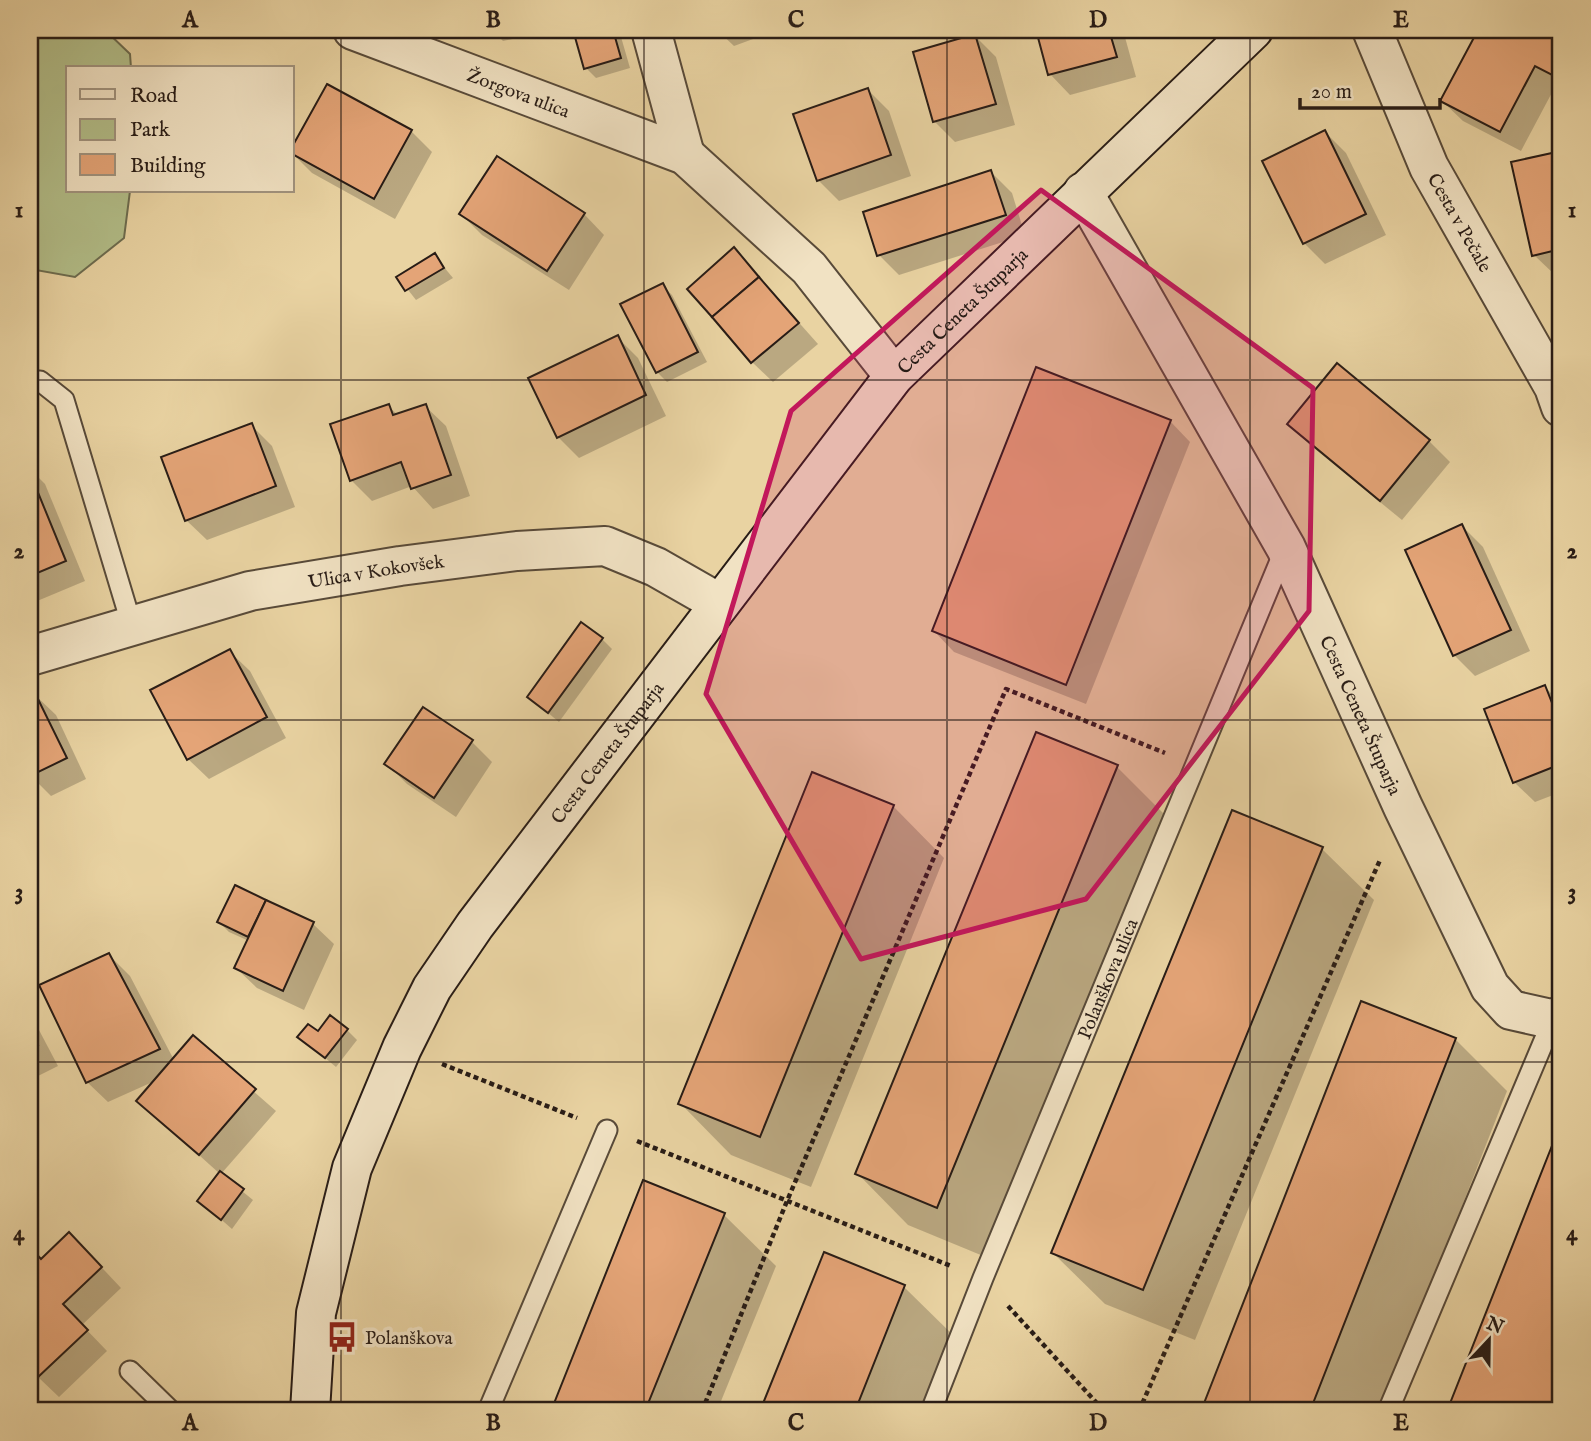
<svg xmlns="http://www.w3.org/2000/svg" width="1591" height="1441" font-family="'IM FELL English',serif">
<rect width="100%" height="100%" fill="#e9d3a2"/>
<filter id="stains"><feTurbulence type="fractalNoise" baseFrequency=".00286" numOctaves="4"/><feColorMatrix values="0 0 0 0 .2 0 0 0 0 .09 0 0 0 0 .02 0 0 0 .5 -.17"/></filter>
<radialGradient id="worn" r=".72"><stop offset=".6" stop-color="#630" stop-opacity="0"/><stop offset="1" stop-color="#630" stop-opacity=".3"/></radialGradient>
<path fill="#b2bd88" stroke="#6d6c4f" stroke-width="2" d="M30,30H105L130,54L131,68H68V191H130L124,238L75,277L30,269Z"/>
<g fill="#0003">
<path d="M492,30H557L503,41Z"/>
<path d="M575,30H619L630,68L596,78L586,68Z"/>
<path d="M717,30H778L734,46Z"/>
<path d="M1038,30H1123L1136,77L1070,95L1050,74Z"/>
<path d="M1480,30H1561V88L1556,85L1521,151L1463,121L1442,101Z"/>
<path d="M975,36L996,57L1015,125L955,142L934,121Z"/>
<path d="M868,90L889,111L911,176L839,201L818,180Z"/>
<path d="M411,131L432,152L395,219L312,173L292,153Z"/>
<path d="M1325,132L1346,153L1386,235L1325,264L1304,243Z"/>
<path d="M1561,153V274L1555,275L1534,255L1513,164Z"/>
<path d="M991,172L1012,193L1025,235L899,275L879,255Z"/>
<path d="M461,214H584L604,235L569,290L482,235Z"/>
<path d="M434,255L453,278L416,300L398,277Z"/>
<path d="M662,285L672,295L707,362L667,382L657,372Z"/>
<path d="M769,289L818,344L773,382L752,362Z"/>
<path d="M617,337L638,358L666,416L579,458L558,437Z"/>
<path d="M1337,366L1429,441L1450,462L1402,520L1309,444L1289,424Z"/>
<path d="M388,406L398,415L425,406L446,426L470,496L433,509L412,486L372,501L351,480Z"/>
<path d="M1170,421L1190,442L1086,704L954,652L934,631Z"/>
<path d="M251,425L272,446L295,507L207,540L186,520Z"/>
<path d="M30,469L45,484L85,581L30,604Z"/>
<path d="M1462,526L1483,547L1530,651L1475,676L1454,655Z"/>
<path d="M602,639L612,649L559,722L529,697Z"/>
<path d="M229,651L250,671L286,738L209,779L188,759Z"/>
<path d="M1545,687L1561,703V792L1535,802L1514,782Z"/>
<path d="M35,695L56,715L86,779L51,796L30,775V697Z"/>
<path d="M472,742L492,762L456,817L407,784L387,764Z"/>
<path d="M1117,767L1168,818L988,1258L908,1225L857,1173Z"/>
<path d="M893,806L944,858L811,1187L731,1155L680,1103Z"/>
<path d="M1322,849L1374,900L1195,1340L1105,1304L1053,1253Z"/>
<path d="M235,888L313,924L334,944L304,1010L257,988L236,968L249,941L229,932L219,922Z"/>
<path d="M109,955L130,976L174,1060L193,1038L276,1111L221,1174L253,1200L232,1229L200,1201L220,1174L139,1101L157,1080L108,1102L87,1082Z"/>
<path d="M1362,1003L1455,1039L1507,1091L1382,1411H1203Z"/>
<path d="M30,1013L58,1066L30,1080Z"/>
<path d="M347,1030L357,1040L336,1067L300,1037Z"/>
<path d="M1561,1128V1411H1449Z"/>
<path d="M644,1183L724,1215L776,1266L717,1411H552Z"/>
<path d="M30,1249L41,1261L89,1254L121,1288L82,1325L107,1351L59,1397L39,1378L30,1387Z"/>
<path d="M825,1255L904,1287L956,1338L927,1411H762Z"/>
</g>
<g fill="#e4a477" stroke="#281c16" stroke-width="2">
<path d="M573,30H613L621,58L584,69Z"/>
<path d="M1036,30H1109L1117,57L1048,75Z"/>
<path d="M1478,30H1561V67L1556,77L1535,66L1500,132L1440,101Z"/>
<path d="M975,34L996,104L933,122L913,52Z"/>
<path d="M327,84L412,130L374,199L292,154V147Z"/>
<path d="M868,88L891,155L817,181L793,114Z"/>
<path d="M1325,130L1366,214L1303,244L1262,161Z"/>
<path d="M1561,151V249L1532,256L1511,162Z"/>
<path d="M497,156L585,213L547,271L459,214Z"/>
<path d="M991,170L1006,215L877,256L863,212Z"/>
<path d="M734,247L759,277L712,317L687,289Z"/>
<path d="M435,253L444,268L405,291L396,277Z"/>
<path d="M759,277L799,323L751,363L712,317Z"/>
<path d="M663,283L698,352L656,373L620,304Z"/>
<path d="M618,335L646,395L557,438L528,378Z"/>
<path d="M1337,363L1430,440L1380,501L1287,424Z"/>
<path d="M1036,367L1171,420L1066,685L932,631Z"/>
<path d="M389,404L393,415L426,404L451,475L411,489L401,462L350,481L330,424Z"/>
<path d="M252,423L276,486L185,521L161,457Z"/>
<path d="M30,473L66,561L30,576Z"/>
<path d="M1462,524L1511,630L1453,656L1405,550Z"/>
<path d="M581,622L603,638L548,713L527,697Z"/>
<path d="M230,649L267,717L187,760L150,690Z"/>
<path d="M1545,685L1561,726V764L1513,783L1484,709Z"/>
<path d="M35,693L67,758L30,776V695Z"/>
<path d="M423,707L473,740L434,798L384,764Z"/>
<path d="M1036,732L1118,765L937,1208L855,1174Z"/>
<path d="M812,772L894,805L760,1137L678,1104Z"/>
<path d="M1232,810L1323,847L1143,1290L1051,1253Z"/>
<path d="M235,885L266,900L248,937L217,922Z"/>
<path d="M266,900L314,922L283,991L234,968Z"/>
<path d="M109,953L160,1049L86,1083L39,985Z"/>
<path d="M1361,1001L1456,1038L1310,1411H1201Z"/>
<path d="M330,1015L348,1029L325,1058L297,1037L308,1024L318,1031Z"/>
<path d="M30,1029L38,1045L30,1049Z"/>
<path d="M193,1035L256,1089L199,1155L136,1101Z"/>
<path d="M1561,1123V1399L1556,1411H1447Z"/>
<path d="M220,1171L244,1189L221,1220L197,1201Z"/>
<path d="M643,1180L725,1213L645,1411H551Z"/>
<path d="M69,1232L102,1267L63,1304L88,1330L37,1378L30,1370V1247L41,1259Z"/>
<path d="M824,1252L905,1285L855,1411H760Z"/>
</g>
<g fill="none" stroke-linecap="round" stroke-linejoin="round">
<defs>
<g id="lane">
<path d="M40,381L64,400L132,626"/>
<path d="M130,1371L171,1411"/>
<path d="M488,1411L607,1130"/>
<path id="s1" d="M931,1411L983,1278L1285,549"/>
<path d="M1388,1411L1546,1036L1551,1019"/>
</g>
<g id="street">
<path id="s2" d="M353,30L685,155L809,268L894,376"/>
<path d="M651,30L685,155"/>
<path id="s3" d="M1372,30L1429,167L1554,387L1561,407"/>
<path id="s4" d="M1083,192L1286,548L1403,807L1490,987L1511,1010L1551,1019L1561,1016"/>
<path id="s5" d="M30,656L250,591L400,566L517,551L605,546L656,567L719,603"/>
</g>
<g id="secondary">
<path id="s6" d="M310,1411L316,1313L352,1168L402,1048L432,988L475,925L894,376L1253,30"/>
</g>
</defs>
<use href="#lane" stroke="#584a39" stroke-width="23"/>
<use href="#street" stroke="#584a39" stroke-width="42"/>
<use href="#secondary" stroke="#281c16" stroke-width="42"/>
<g stroke="#281c16" stroke-width="4.5" stroke-dasharray="5 3.5" stroke-linecap="butt">
<path d="M442,1064L577,1118"/>
<path d="M637,1141L951,1266"/>
<path d="M1008,1306L1104,1411"/>
<path d="M702,1411L787,1201L1006,689L1165,753"/>
<path d="M1139,1411L1380,860"/>
</g>
<use href="#lane" stroke="#f1e2c3" stroke-width="19"/>
<use href="#street" stroke="#f1e2c3" stroke-width="38"/>
<use href="#secondary" stroke="#f1e2c3" stroke-width="38"/>
</g>
<path fill="#c2185b" fill-opacity="0.2" stroke="#c2185b" stroke-width="5" stroke-linejoin="round" d="M1041,190L1313,388L1309,611L1086,899L861,959L706,694L791,411Z"/>
<path fill="none" stroke="#281c16" stroke-width="2" stroke-opacity="0.55" d="M341,30V1411M644,30V1411M947,30V1411M1250,30V1411M30,380H1561M30,720H1561M30,1062H1561"/>
<defs>
<symbol id="bus-bare" viewBox="-9 -9 18 18"><path d="M-5-6H5V4H4V6H2V4H-2V6H-4V4H-5ZM-3.5-4V0h7V-4ZM-3.5 1.2v1.5H-2V1.2ZM2 1.2v1.5H3.5V1.2Z" fill="#8f2418" stroke="#f1e2c3" stroke-width="2.5" paint-order="stroke"/></symbol>
</defs>
<g fill-rule="evenodd">
<use href="#bus-bare" x="320" y="1315" width="44" height="44"/>
</g>
<g text-anchor="middle" stroke-width="7" stroke-linejoin="round" paint-order="stroke">
<g font-size="19" fill="#281c16" stroke="#f1e2c3">
<text dy="7" stroke="none"><textPath href="#s2" startOffset="177">Žorgova ulica</textPath></text>
<text dy="7" stroke="none"><textPath href="#s3" startOffset="212">Cesta v Pečale</textPath></text>
<text dy="7" stroke="none"><textPath href="#s6" startOffset="1306">Cesta Ceneta Štuparja</textPath></text>
<text dy="7" stroke="none"><textPath href="#s5" startOffset="357">Ulica v Kokovšek</textPath></text>
<text dy="7" stroke="none"><textPath href="#s4" startOffset="593">Cesta Ceneta Štuparja</textPath></text>
<text dy="7" stroke="none"><textPath href="#s6" startOffset="738">Cesta Ceneta Štuparja</textPath></text>
<text dy="7" stroke="none"><textPath href="#s1" startOffset="467">Polanškova ulica</textPath></text>
</g>
<g font-size="19" fill="#281c16" stroke="#f1e2c3" text-anchor="start">
<text x="365" y="1344">Polanškova</text>
</g>
</g>
<rect width="1591" height="1441" fill="none" stroke="#e9d3a2" stroke-width="77"/>
<rect x="66" y="66" width="228" height="126" fill="#f1e2c3" stroke="#a1937e" stroke-width="2"/>
<rect x="80" y="89" width="35" height="10" fill="#f1e2c3" stroke="#a1937e" stroke-width="2"/>
<text x="130" y="102" font-size="21" fill="#281c16">Road</text>
<rect x="80" y="119" width="35" height="21" fill="#b2bd88" stroke="#a1937e" stroke-width="2"/>
<text x="130" y="136" font-size="21" fill="#281c16">Park</text>
<rect x="80" y="154" width="35" height="21" fill="#e4a477" stroke="#a1937e" stroke-width="2"/>
<text x="130" y="172" font-size="21" fill="#281c16">Building</text>
<g transform="translate(1489 1340) rotate(22)" stroke="#f1e2c3" stroke-width="5" paint-order="stroke">
<path d="M0-5L12 26L0 18L-12 26Z" fill="#281c16"/>
<text y="-10" font-size="19" font-weight="bold" text-anchor="middle" fill="#281c16">N</text>
</g>
<path d="M1300 98v10h140v-10" fill="none" stroke="#281c16" stroke-width="3.5"/>
<text x="1311" y="98" font-size="21" fill="#281c16" stroke="#f1e2c3" stroke-width="5" paint-order="stroke">20 m</text>
<rect x="38" y="38" width="1514" height="1364" fill="none" stroke="#281c16" stroke-width="2.5"/>
<g font-size="23" text-anchor="middle" font-weight="bold" fill="#281c16">
<text x="190" y="27">A</text>
<text x="493" y="27">B</text>
<text x="796" y="27">C</text>
<text x="1098" y="27">D</text>
<text x="1401" y="27">E</text>
<text x="19" y="217">1</text>
<text x="1572" y="217">1</text>
<text x="19" y="558">2</text>
<text x="1572" y="558">2</text>
<text x="19" y="899">3</text>
<text x="1572" y="899">3</text>
<text x="19" y="1240">4</text>
<text x="1572" y="1240">4</text>
<text x="190" y="1430">A</text>
<text x="493" y="1430">B</text>
<text x="796" y="1430">C</text>
<text x="1098" y="1430">D</text>
<text x="1401" y="1430">E</text>
</g>
<rect width="100%" height="100%" filter="url(#stains)"/>
<rect width="100%" height="100%" fill="url(#worn)"/>
</svg>
